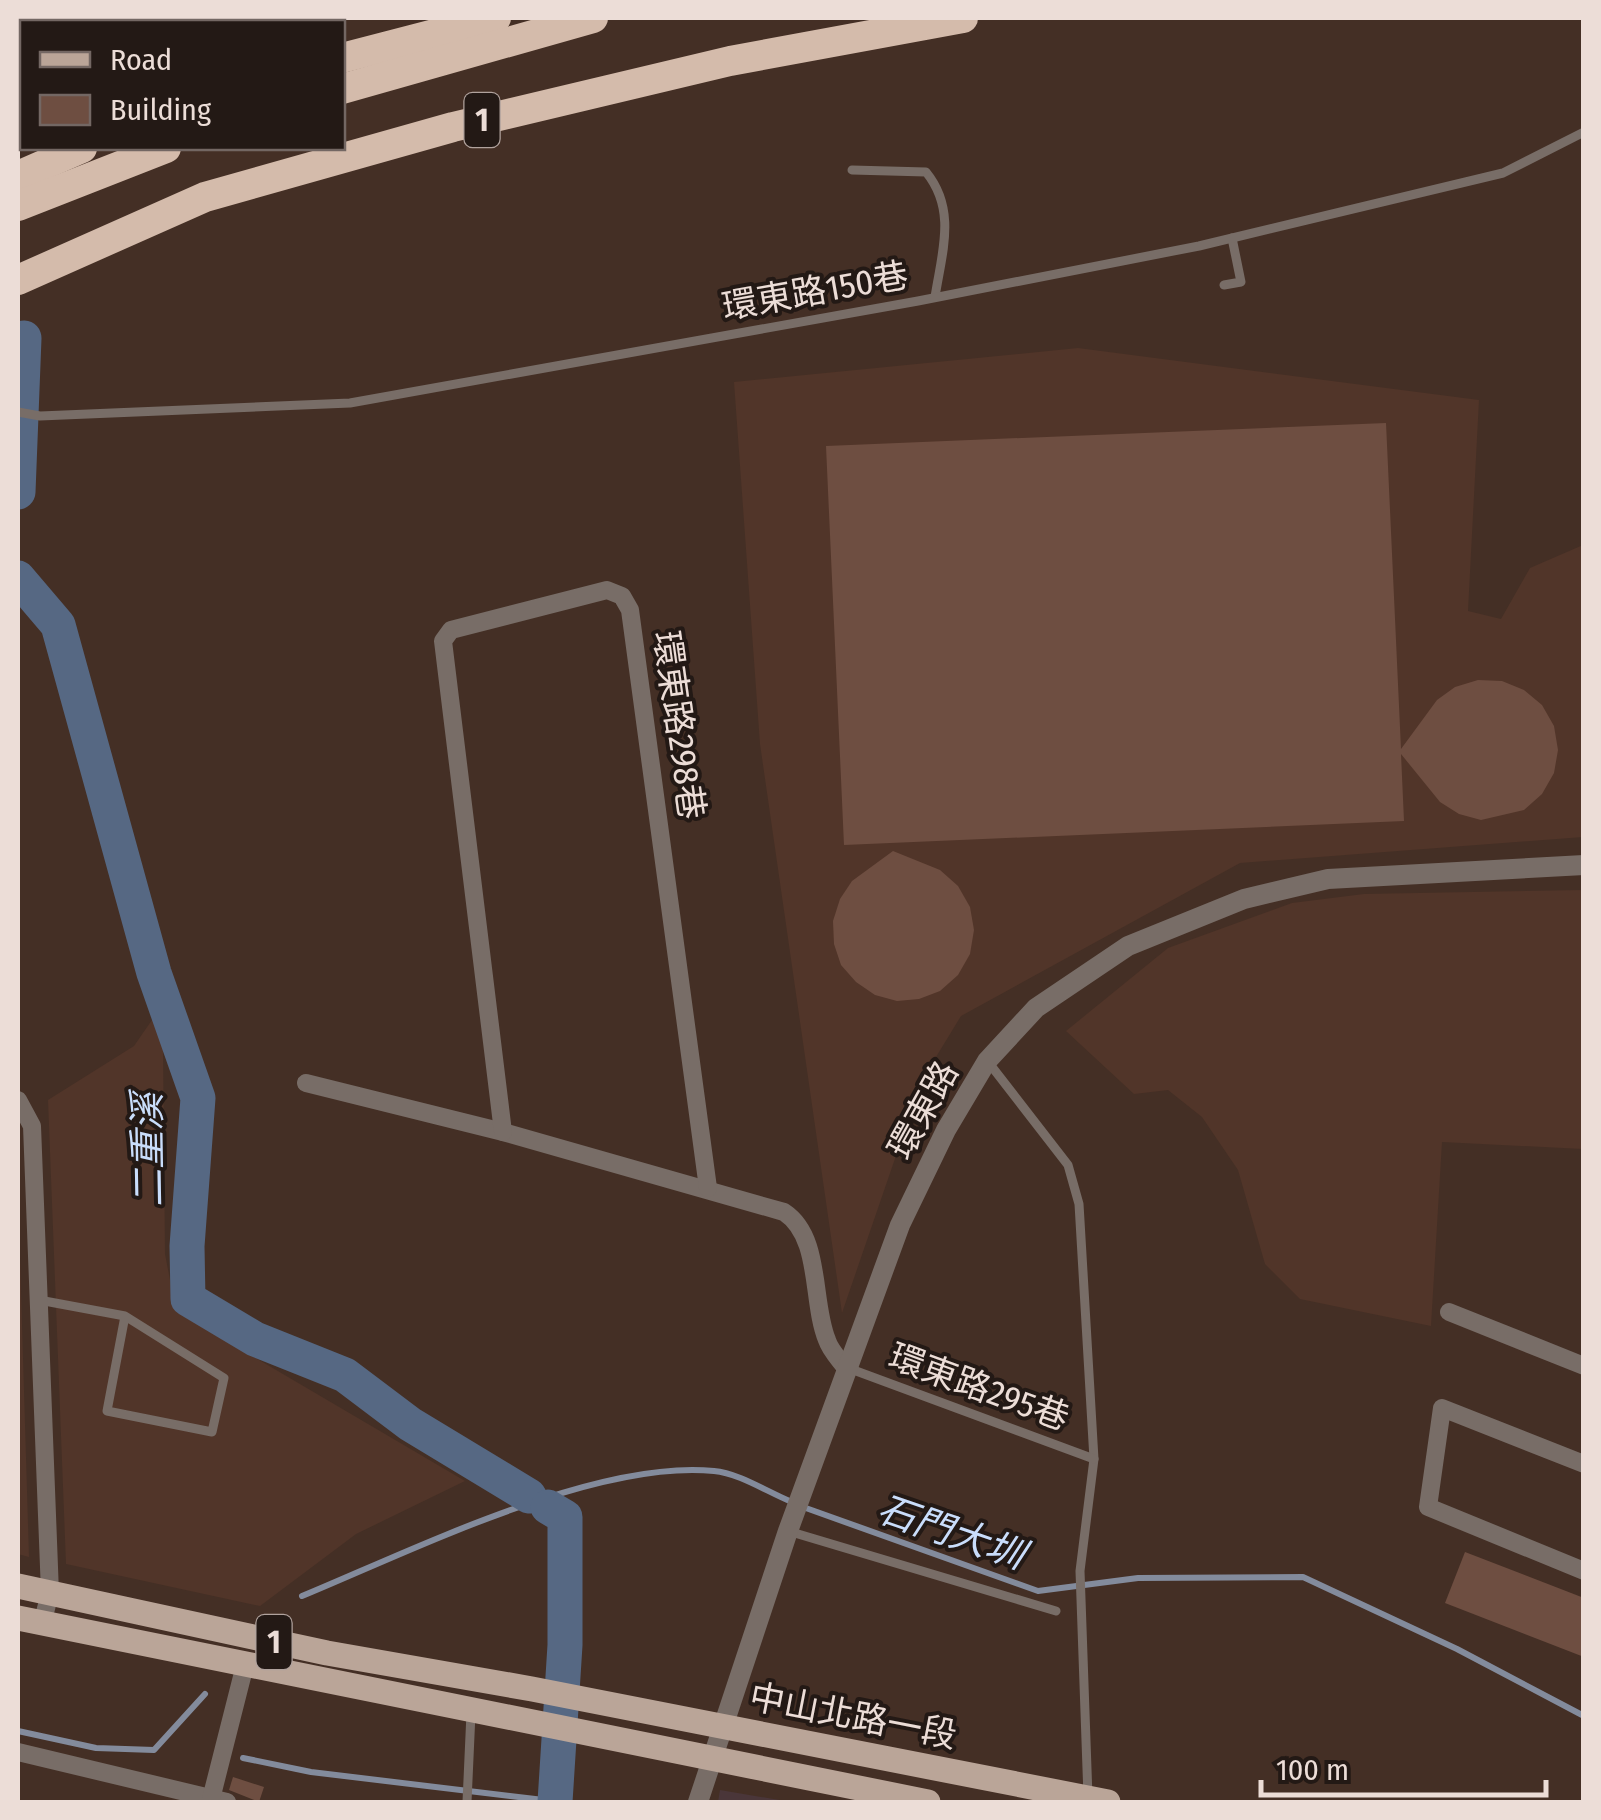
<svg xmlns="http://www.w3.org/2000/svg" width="1601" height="1820" font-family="'Fira Sans Condensed','Noto Sans TC',sans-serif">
<rect width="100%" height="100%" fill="#442f25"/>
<g fill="#513529">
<path d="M1078,348L1479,400L1468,611L1501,619L1530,568L1583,545V837L1240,863L961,1016L922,1080L842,1313L760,744L734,382Z"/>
<path d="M1583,890V1149L1442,1142L1431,1326L1300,1299L1265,1264L1238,1170L1202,1117L1168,1090L1134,1094L1066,1031L1168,948L1292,903L1364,894Z"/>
<path d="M154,1017L163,1047L165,1254L176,1311L465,1481L356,1534L260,1606L66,1564L48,1100L134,1046Z"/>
<path d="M18,1191L29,1557L18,1554Z"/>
</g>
<path fill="#4a3639" d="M720,1790L791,1802H718Z"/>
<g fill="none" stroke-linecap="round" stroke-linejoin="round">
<g stroke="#838b9c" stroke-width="6">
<path d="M803,1507L1038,1591L1138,1578L1303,1577L1457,1649L1584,1716"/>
<path d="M302,1596C411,1551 596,1459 714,1471C739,1473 769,1493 792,1502"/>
<path d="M18,1731L96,1748L154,1750L205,1694"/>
<path d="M243,1758L311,1772L552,1801"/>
</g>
<g stroke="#566883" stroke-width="35">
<path d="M18,492L24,338"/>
<path d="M18,578L58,625L154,973L198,1098L187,1246L188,1299L255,1339L345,1375L410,1424L529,1496"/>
<path d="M548,1507L565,1517V1645L555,1802"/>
</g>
</g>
<g fill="#6e4e41">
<path d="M1386,423L1401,749L1437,700L1455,687L1478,680L1502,681L1524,690L1542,705L1554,726L1558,750L1554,773L1542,794L1524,810L1481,820L1459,814L1440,802L1401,754L1404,821L844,845L826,446Z"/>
<path d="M893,851L940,870L958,886L970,907L974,930L970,954L958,975L940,991L919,999L897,1001L875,995L856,982L841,965L834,944L833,921L840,899L852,881Z"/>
<path d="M1465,1552L1584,1598V1657L1445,1603Z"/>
<path d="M233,1777L264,1787L259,1802L229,1790Z"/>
</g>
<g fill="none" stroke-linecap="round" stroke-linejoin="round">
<g stroke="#786d67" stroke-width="9">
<path d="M852,170L926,172C957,210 942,252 935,297"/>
<path d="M1224,285L1241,282L1232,238"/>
<path d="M18,412L40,416L350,403L918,301L1199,246L1503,173L1584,132"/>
<path d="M989,1063L1068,1165L1079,1204L1094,1459L1080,1571L1088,1797"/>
<path d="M39,1300L125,1316L107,1411L212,1432L224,1378L125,1316"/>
<path d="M848,1368L1094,1459"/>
<path d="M788,1531L1056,1611"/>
<path d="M467,1802L471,1713"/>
</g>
<g stroke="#786d67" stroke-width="18">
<path d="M37,22L41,18"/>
<path d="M18,43L22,38"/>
<path d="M306,1083L503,1132L784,1212C822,1237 811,1301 827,1340C830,1350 839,1359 845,1367"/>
<path d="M18,1100L32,1126L50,1593L42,1624"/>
<path d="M503,1132L443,641L451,630L607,590L622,596L630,610L708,1188"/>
<path d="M1449,1312L1584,1366"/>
<path d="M1584,1464L1442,1408L1428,1507L1584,1571"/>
<path d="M18,1752L227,1802"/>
<path d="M211,1799L245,1665"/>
</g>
<path stroke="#786d67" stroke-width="20" d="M698,1802L788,1531L900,1225L946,1130L987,1061L1036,1008L1128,946L1244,899L1328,879L1584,865"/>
<g stroke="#baa598" stroke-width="25">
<path d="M18,1586L327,1653L532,1689L1108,1802"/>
<path d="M18,1618L928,1802"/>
</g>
<g stroke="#d4bbab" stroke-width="30">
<path d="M161,22L178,18"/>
<path d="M342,58L496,18"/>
<path d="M18,84L22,82"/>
<path d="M342,89L593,18"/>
<path d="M18,176L82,148"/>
<path d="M18,206L166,148"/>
<path d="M18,280L205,197L453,127L730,61L963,18"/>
</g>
</g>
<g text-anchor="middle" stroke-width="8" stroke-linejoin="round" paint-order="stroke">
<g fill="#231915" stroke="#b0a29d" stroke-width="2.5">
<rect x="464.5" y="93" width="35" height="54" rx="8"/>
<rect x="256.5" y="1615" width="35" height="54" rx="8"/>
</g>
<g font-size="32" font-weight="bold" fill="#ecddd7">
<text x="482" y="131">1</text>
<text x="274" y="1653">1</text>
</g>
<g font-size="35" fill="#ecddd7" stroke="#231915">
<text transform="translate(815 291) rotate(-10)" y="12">環東路150巷</text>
<text transform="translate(679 725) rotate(82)" y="12">環東路298巷</text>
<text transform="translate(923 1110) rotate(-61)" y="12">環東路</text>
<text transform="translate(979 1387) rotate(20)" y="12">環東路295巷</text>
<text transform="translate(853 1716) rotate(11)" y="12">中山北路一段</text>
</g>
<g font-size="38" font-style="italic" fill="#c9ddfb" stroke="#231915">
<text transform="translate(148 1150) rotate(-91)" y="13">二重溪</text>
<text transform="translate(951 1532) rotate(19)" y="13">石門大圳</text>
</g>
</g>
<rect width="1601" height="1820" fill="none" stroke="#ecddd7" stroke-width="40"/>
<rect x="20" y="20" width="325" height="130" fill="#231915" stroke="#736763" stroke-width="2.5"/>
<rect x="40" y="52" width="50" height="15" fill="#baa598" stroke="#736763" stroke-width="2.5"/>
<text x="110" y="70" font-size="30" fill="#ecddd7">Road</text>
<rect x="40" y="95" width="50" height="30" fill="#6e4e41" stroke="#736763" stroke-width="2.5"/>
<text x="110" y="120" font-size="30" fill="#ecddd7">Building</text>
<path d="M1261 1780v15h285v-15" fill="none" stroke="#ecddd7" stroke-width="5"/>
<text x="1276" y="1780" font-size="30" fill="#ecddd7" stroke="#231915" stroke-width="8" paint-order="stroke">100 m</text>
</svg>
